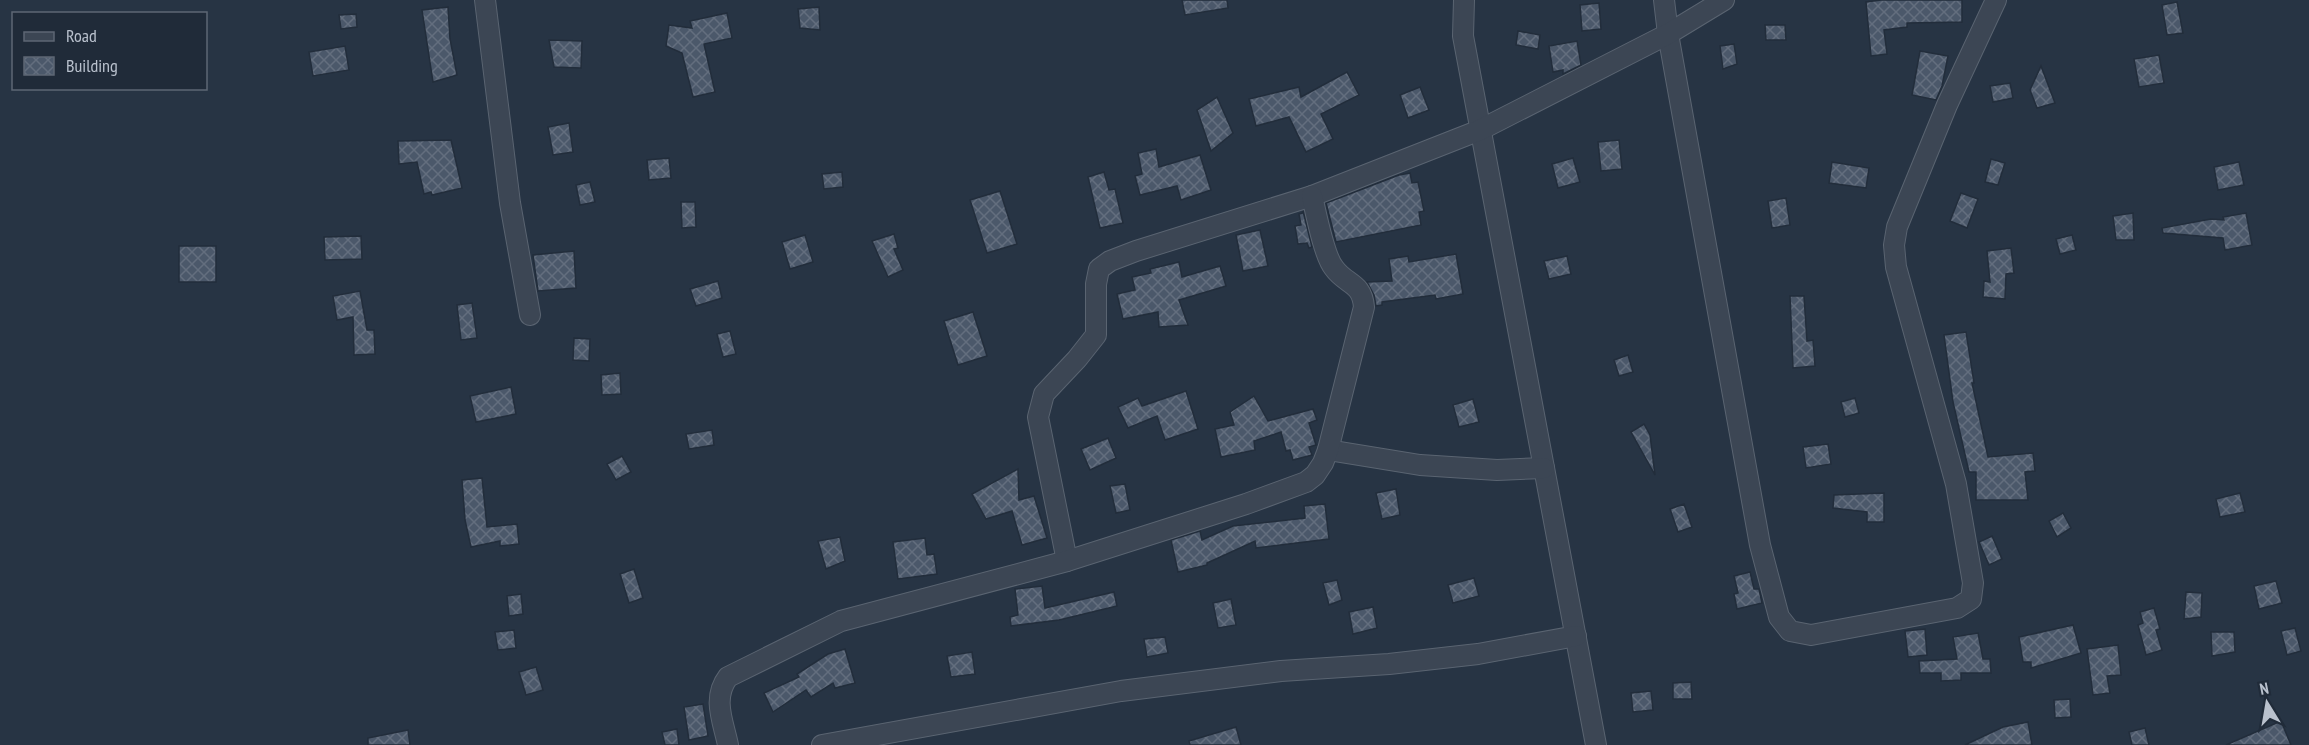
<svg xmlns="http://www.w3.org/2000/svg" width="2309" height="745" font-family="'PT Sans Narrow',sans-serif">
<defs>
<pattern id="building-cross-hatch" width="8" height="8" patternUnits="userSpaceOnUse" patternTransform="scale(1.5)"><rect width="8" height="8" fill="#4b586a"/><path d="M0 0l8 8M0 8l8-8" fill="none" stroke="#636e7e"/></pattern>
</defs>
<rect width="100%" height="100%" fill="#273444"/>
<g fill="url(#building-cross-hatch)" stroke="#222d3b" stroke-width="1.5">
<path d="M1182,0H1227L1228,8L1185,15Z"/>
<path d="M1881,0H1962V22L1907,23V27L1884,30L1887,54L1871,56L1866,2Z"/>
<path d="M2177,2L2183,33L2167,35L2162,5Z"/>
<path d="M1599,3L1601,29L1582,31L1580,5Z"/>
<path d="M448,7L450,39L457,75L433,82L422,10Z"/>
<path d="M819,7L820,30L800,28L798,9Z"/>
<path d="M727,13L732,38L704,44L715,92L693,97L682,53L666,46L669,25L692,28L690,21Z"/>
<path d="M356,14L357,27L341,29L339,15Z"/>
<path d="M1765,25H1785L1786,40H1766Z"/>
<path d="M1518,31L1540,35L1538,49L1516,45Z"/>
<path d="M549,40L582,41L581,68L554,67Z"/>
<path d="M1577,41L1581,65L1563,74V70L1553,72L1549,46Z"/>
<path d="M1734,44L1737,64L1723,69L1720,46Z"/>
<path d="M345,46L349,70L313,76L309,52Z"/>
<path d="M1920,51L1948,56L1942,86L1936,100L1912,95Z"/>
<path d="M2159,55L2164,83L2139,87L2134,59Z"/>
<path d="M2041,66L2055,103L2037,108L2030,90Z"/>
<path d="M1347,72L1359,95L1321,114L1333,139L1306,152L1289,117L1256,126L1249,99L1299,87L1301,97Z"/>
<path d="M2010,83L2013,98L1993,102L1990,86Z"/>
<path d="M1420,87L1429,110L1408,118L1400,95Z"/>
<path d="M1217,97L1233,133L1211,151L1197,110Z"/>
<path d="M569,123L573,152L553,155L548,127Z"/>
<path d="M451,140L462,188L432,195L431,192L424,194L417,162L399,164L398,141Z"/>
<path d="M1619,140L1622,169L1601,171L1598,142Z"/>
<path d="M1156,149L1159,167L1200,155L1211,190L1181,200L1177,186L1140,195L1135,176L1142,174L1138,153Z"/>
<path d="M669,158L671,178L649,180L647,160Z"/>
<path d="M1573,158L1580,182L1558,188L1552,164Z"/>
<path d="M1991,159L2005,163L1998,185L1985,182Z"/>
<path d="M1832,162L1869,168L1866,188L1829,183Z"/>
<path d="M2239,162L2244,185L2218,190L2214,167Z"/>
<path d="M842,172L843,187L824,189L822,174Z"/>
<path d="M1104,172L1109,190L1115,189L1123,223L1100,228L1088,177Z"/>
<path d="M1410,173L1412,183L1418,182L1424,211L1419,212L1421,225L1336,242L1326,203L1399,175Z"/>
<path d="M590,182L595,202L580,205L576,185Z"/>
<path d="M1000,191L1017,244L987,253L970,200Z"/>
<path d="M1961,193L1978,199L1967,228L1950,221Z"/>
<path d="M1786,198L1790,225L1772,228L1768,201Z"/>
<path d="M681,202H695L696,227L682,228Z"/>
<path d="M1303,211L1312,247L1309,248L1307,243L1298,244L1295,226L1301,225L1299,214L1303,213Z"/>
<path d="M2133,213L2134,240H2116L2113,216Z"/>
<path d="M2246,213L2252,245L2225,250L2223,238L2163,233L2162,228L2211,219L2224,220L2223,217Z"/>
<path d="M1260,230L1268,266L1243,271L1236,235Z"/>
<path d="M894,234L898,248L894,249L903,270L888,277L872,241Z"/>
<path d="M805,235L813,262L790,269L782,242Z"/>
<path d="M2072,235L2076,250L2060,254L2056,239Z"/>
<path d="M361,236L362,259L325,260L324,237Z"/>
<rect x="179" y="246" width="37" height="36"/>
<path d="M2011,248L2014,273L2006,274L2005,299L1983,297L1984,281L1990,282L1987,251Z"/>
<path d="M574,251L576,288L538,291L533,255Z"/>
<path d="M1456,254L1463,294L1436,299L1435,295L1382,302V305L1376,306L1374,295L1367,282L1392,281L1389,259L1408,256L1409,262Z"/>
<path d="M1567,256L1571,274L1549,279L1544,261Z"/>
<path d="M1179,262L1182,277L1220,266L1226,286L1179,300L1188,325L1159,327L1158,312L1123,319L1117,294L1135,290L1132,277L1151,273L1150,269Z"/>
<path d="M718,281L722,298L696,306L690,289Z"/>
<path d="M360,291L367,330H374L375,354L354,355L353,317L337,320L333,296Z"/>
<path d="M1790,296H1804L1807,341L1813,340L1815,366L1793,368Z"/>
<path d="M472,303L477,338L461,340L457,305Z"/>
<path d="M973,312L987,356L958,365L944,321Z"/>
<path d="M730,331L736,354L723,357L717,334Z"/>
<path d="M1966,332L1974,383H1972L1988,457L2033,453L2035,471L2025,472L2028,500H1976V472H1969L1953,402L1944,335Z"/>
<path d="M574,338L590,339L589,361L573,360Z"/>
<path d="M1628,355L1633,372L1619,376L1614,360Z"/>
<path d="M620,373L621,394L602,395L601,375Z"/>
<path d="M511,387L516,414L476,422L470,396Z"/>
<path d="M1186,391L1198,429L1165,440L1157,416L1128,428L1118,407L1138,398L1142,406Z"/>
<path d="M1254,396L1268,421L1313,409L1317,420L1309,423L1316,445L1309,447L1312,455L1293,460L1290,450L1286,451L1281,432L1254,441L1255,450L1221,457L1215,429L1234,425L1230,412Z"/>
<path d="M1855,398L1859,413L1845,417L1841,402Z"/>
<path d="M1473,399L1479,422L1459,427L1453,405Z"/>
<path d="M1644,424L1650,435L1655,475L1631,432Z"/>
<path d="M712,430L714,445L689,449L686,434Z"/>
<path d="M1108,438L1116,458L1090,470L1081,449Z"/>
<path d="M1828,444L1831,464L1806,468L1803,447Z"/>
<path d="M622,456L631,472L616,480L607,464Z"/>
<path d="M1018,469L1019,500L1034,496L1047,538L1022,545L1012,511L986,519L972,494Z"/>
<path d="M482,478L487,527L517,524L519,544L500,546V541L471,547L465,520L462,480Z"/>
<path d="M1125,484L1130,510L1116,513L1110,486Z"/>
<path d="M1396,489L1400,515L1382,519L1376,493Z"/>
<path d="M1884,493V522H1867V512L1833,508L1834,495Z"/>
<path d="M2240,493L2245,512L2220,517L2216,499Z"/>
<path d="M1325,504L1329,539L1256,548L1255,541L1207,563V565L1178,572L1171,540L1200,531L1202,540L1233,526L1305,518L1304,506Z"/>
<path d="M1684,504L1692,527L1678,532L1670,509Z"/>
<path d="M2063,513L2071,528L2057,537L2049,521Z"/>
<path d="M1992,536L2002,559L1989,565L1979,542Z"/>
<path d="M840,537L845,561L826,569L818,541Z"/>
<path d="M925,538L927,555L934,554L937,574L898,579L893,542Z"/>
<path d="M634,569L643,598L629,603L620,574Z"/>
<path d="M1750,572L1754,589H1759L1762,603L1737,609L1734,594L1738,593L1734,576Z"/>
<path d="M1474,578L1479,596L1453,603L1448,585Z"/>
<path d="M1337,580L1342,600L1329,605L1323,583Z"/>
<path d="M2276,581L2282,603L2259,609L2254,586Z"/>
<path d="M1042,586L1045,608L1114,592L1117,606L1059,620L1011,626L1010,617L1018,615L1015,589Z"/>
<path d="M2186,592L2202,593L2201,617L2184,619Z"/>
<path d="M521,594L523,614L509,616L507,596Z"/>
<path d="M1231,599L1236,625L1218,628L1213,603Z"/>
<path d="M1373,607L1377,628L1353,634L1349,612Z"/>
<path d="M2154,608L2160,629L2156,630L2162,650L2146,655L2138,625L2143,623L2140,612Z"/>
<path d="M2073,625L2081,653L2031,668V662H2023L2019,637Z"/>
<path d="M2295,628L2301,651L2287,655L2281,631Z"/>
<path d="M1925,629L1927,655L1908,657L1905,631Z"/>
<path d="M514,630L516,648L498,650L495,632Z"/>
<path d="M2211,632H2234L2235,652L2212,656Z"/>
<path d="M1978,633L1983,659H1990L1991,673H1961V680L1941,681V673H1920L1919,661L1957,659L1953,637Z"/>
<path d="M1165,637L1168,653L1147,657L1144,639Z"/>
<path d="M2118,645L2121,675L2107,676L2110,693L2093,695L2087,649Z"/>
<path d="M845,649L855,683L835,688L833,683L811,697L806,690L773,712L764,693L799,677L797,674L828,654Z"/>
<path d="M972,652L975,674L951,677L947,656Z"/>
<path d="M536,667L543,690L526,695L519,672Z"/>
<path d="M1691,682L1692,699H1673V683Z"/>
<path d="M1651,691L1653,710L1633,712L1631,693Z"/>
<path d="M2070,699L2071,717L2055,718L2054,700Z"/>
<path d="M703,704L708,736L689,740L684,707Z"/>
<path d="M2281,721L2291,745H2226Z"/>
<path d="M2028,722L2032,745H1965L2003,727Z"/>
<path d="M1236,727L1241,745H1190L1189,741Z"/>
<path d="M2145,728L2149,745H2132L2129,732Z"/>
<path d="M677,729L679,745H665L662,732Z"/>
<path d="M408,730L410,745H368V738Z"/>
</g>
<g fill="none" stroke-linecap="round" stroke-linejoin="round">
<defs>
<g id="minor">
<path d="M485,0L510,203L530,315"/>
<path d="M1464,0L1463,36L1596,745"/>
<path d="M1664,0L1668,34L1760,545L1779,617L1790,631L1811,635L1957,608L1971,599L1973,583L1956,484L1896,267L1894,245L1897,227L1947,105L1996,0"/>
<path d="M1328,450L1420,465L1497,470L1544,468"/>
<path d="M1067,561L1038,417L1044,394L1077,359L1096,335V284L1099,269L1110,261L1136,251L1312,196L1480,130L1668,34L1724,0"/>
<path d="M728,745C723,721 712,698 728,677L841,621L1067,561L1246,504L1306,482L1315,475L1323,463L1328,450L1364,307C1362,282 1346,285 1334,268C1324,256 1316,213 1312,196"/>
<path d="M822,745L1121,691L1281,671L1389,664L1478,654L1576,636"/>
</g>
</defs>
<use href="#minor" stroke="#5a6471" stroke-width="22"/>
<use href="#minor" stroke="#3c4654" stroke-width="20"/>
</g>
<rect x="12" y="12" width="195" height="78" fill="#202b39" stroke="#5d6774" stroke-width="1.5"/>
<rect x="24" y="32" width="30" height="9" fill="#3c4654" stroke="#5d6774" stroke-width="1.5"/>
<text x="66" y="42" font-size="18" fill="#b9c1cd">Road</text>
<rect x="24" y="57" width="30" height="18" fill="url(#building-cross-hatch)" stroke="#5d6774" stroke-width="1.5"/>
<text x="66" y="72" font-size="18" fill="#b9c1cd">Building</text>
<g transform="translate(2267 703) rotate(349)" stroke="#202b39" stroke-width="4.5" paint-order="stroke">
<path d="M0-4.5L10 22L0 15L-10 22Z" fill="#b9c1cd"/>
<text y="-9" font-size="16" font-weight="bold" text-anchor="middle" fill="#b9c1cd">N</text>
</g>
</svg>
